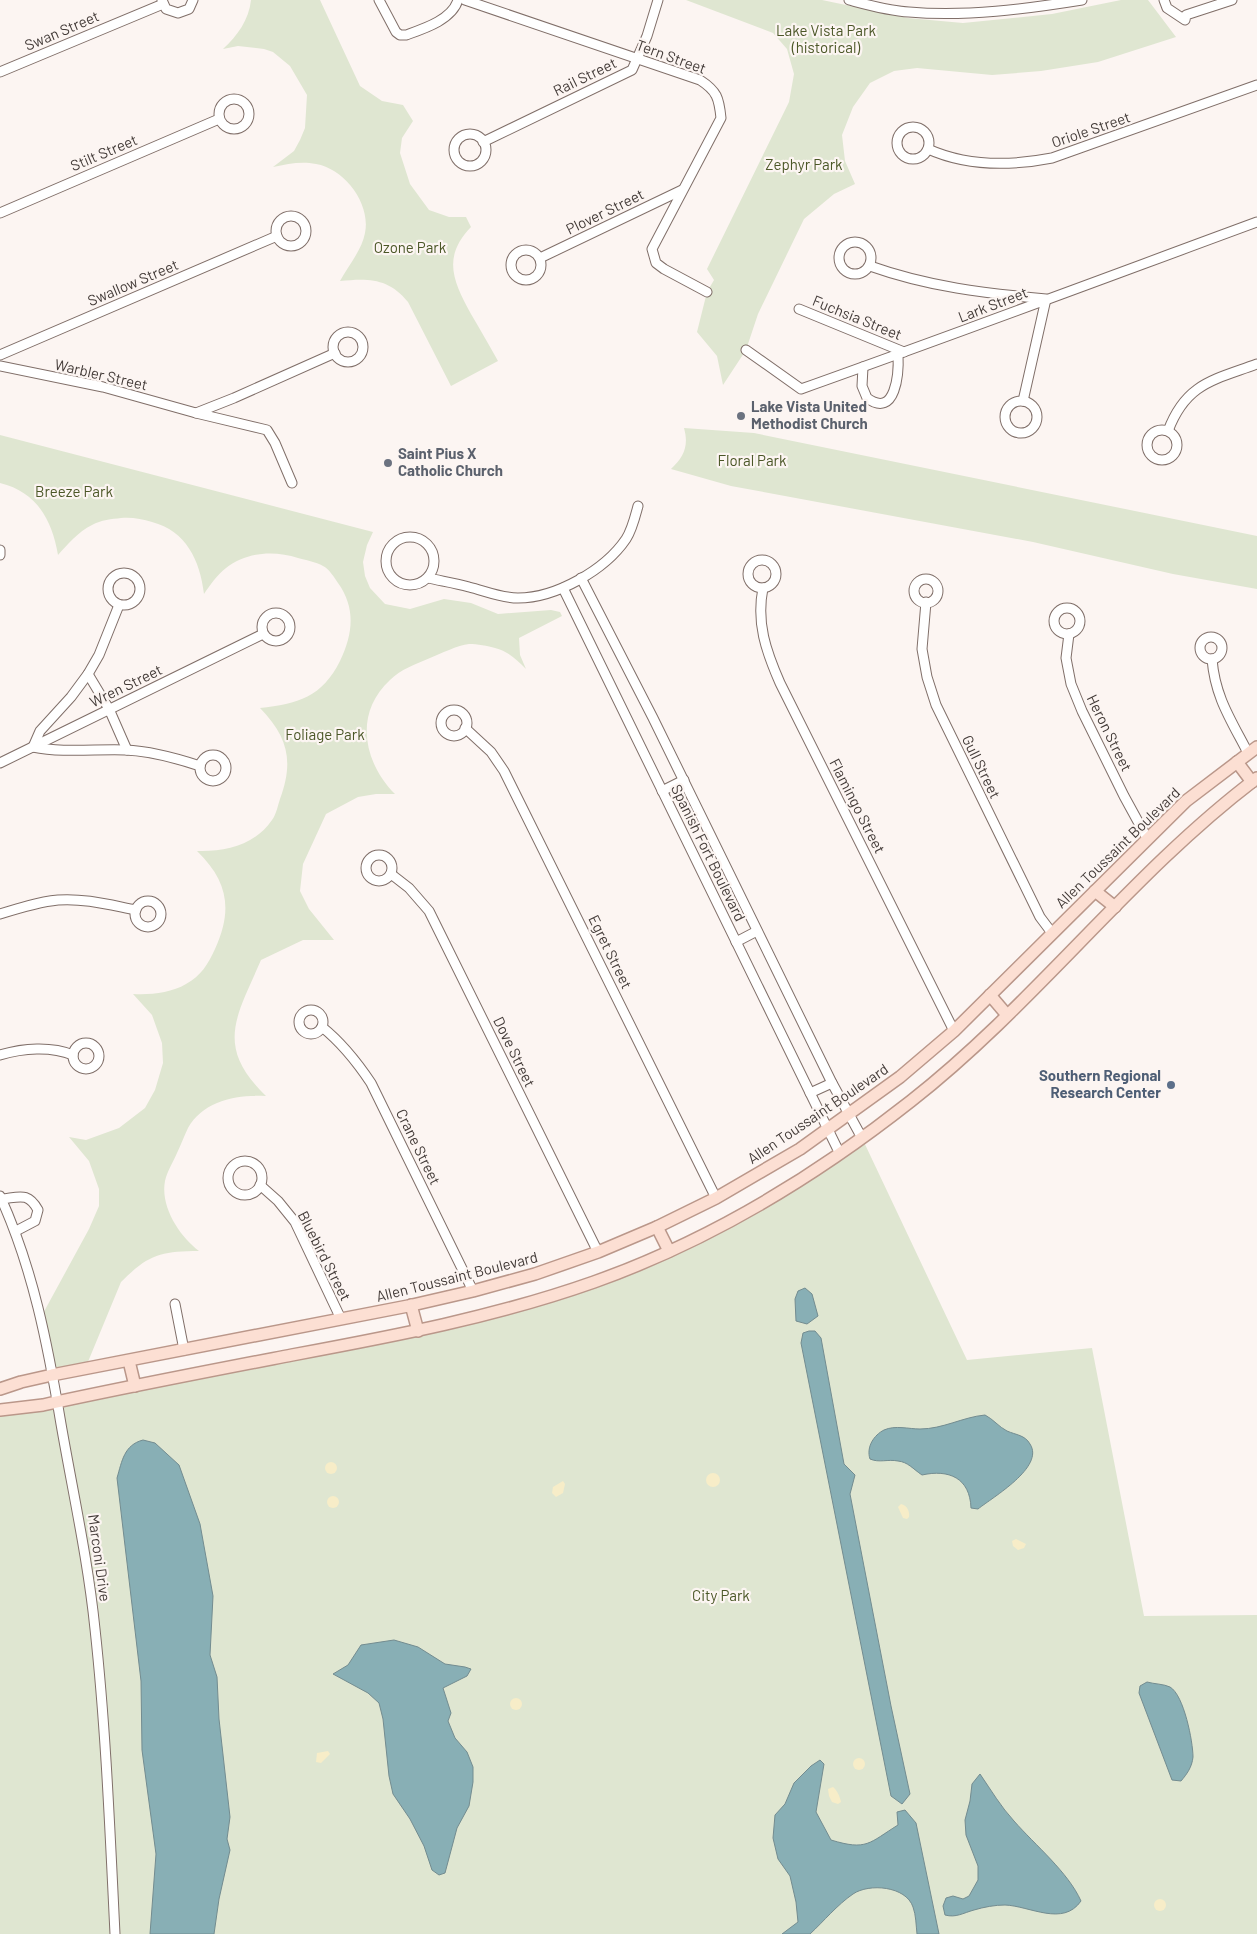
<svg xmlns="http://www.w3.org/2000/svg" width="1257" height="1934" font-family="Barlow,sans-serif">
<rect width="100%" height="100%" fill="#fcf5f2"/>
<g fill="#dfe6d1">
<path d="M251,0H320L360,86L382,101L403,105L413,121L402,138L400,153L410,184L429,210L449,217H466L471,227C442,257 453,281 471,314C480,329 489,345 498,361L451,386L408,302C389,278 368,278 340,281C348,266 362,250 365,233C371,204 345,169 316,164C301,161 288,164 273,167L294,151L300,140L305,128L307,95L290,66L273,52L264,49L238,46L223,49C237,36 249,20 251,0Z"/>
<path d="M686,0H822L908,18L963,23L1052,14L1121,0H1148L1176,37L1098,62L1041,71L992,75L917,68L894,71L870,83L853,107L842,135L845,161L855,184L834,194L804,219L758,314L746,350L723,385L717,356L697,332L707,292L714,280L707,269L789,102L794,74L787,49L773,33Z"/>
<path d="M684,428L754,433L1257,536V589L1173,574L1033,542L731,486L671,469C684,457 689,446 684,428Z"/>
<path d="M0,435L373,532L367,545L363,562L365,576L370,588L385,604L410,609L444,599L471,603L498,614L551,610L560,612L562,616L519,638L520,655L526,669C517,660 508,651 495,648C488,646 477,644 469,644C458,645 440,654 430,658C416,664 401,669 390,680C354,713 363,762 395,794H376L358,797L326,814L303,864L300,891L309,909L334,940H303L261,960C237,1016 214,1046 266,1096C237,1094 203,1101 188,1128C184,1136 181,1145 177,1153C173,1162 167,1172 165,1181C160,1207 180,1237 199,1251C160,1251 148,1255 121,1282L85,1369L52,1375L40,1319L89,1229L99,1206V1189L89,1161L69,1137L86,1140L119,1128L145,1108L155,1090L163,1063L162,1043L152,1015L133,994C150,995 171,993 186,984C201,976 208,964 215,949C233,910 228,881 197,851C225,852 255,845 272,820C276,815 278,805 280,799C294,761 288,737 260,708C298,704 322,697 340,661C353,634 356,608 338,583C334,577 329,569 323,566C316,562 305,560 298,558C274,550 246,552 226,568C217,575 210,585 204,594C200,560 186,531 152,522C142,519 132,517 121,518C112,519 101,520 92,525C78,532 68,544 58,555C52,520 37,492 0,483Z"/>
<path d="M862,1138L967,1360L1092,1348L1144,1616L1257,1615V1934H0V1410L480,1317L670,1251Z"/>
</g>
<g fill="#f7edc8">
<circle cx="331" cy="1468" r="6"/>
<circle cx="713" cy="1480" r="7"/>
<path d="M563,1481L565,1484L563,1493L556,1497L552,1493L553,1487Z"/>
<circle cx="333" cy="1502" r="6"/>
<path d="M901,1504C907,1505 910,1512 909,1517L907,1519L903,1518L898,1507Z"/>
<path d="M1016,1539L1026,1544L1024,1548L1018,1550L1013,1546L1012,1541Z"/>
<circle cx="516" cy="1704" r="6"/>
<path d="M328,1751L330,1754L321,1763L316,1762L317,1753Z"/>
<circle cx="859" cy="1764" r="6"/>
<path d="M833,1787C837,1790 840,1797 841,1802L838,1804L832,1802L829,1796L828,1789Z"/>
<circle cx="1160" cy="1905" r="6"/>
</g>
<g fill="#88afb5" stroke="#738c90">
<path d="M805,1288L812,1294L818,1316L807,1324L796,1321L795,1299L798,1291Z"/>
<path d="M809,1331H815L821,1338L844,1464L855,1475L850,1494L891,1706L910,1794L902,1804L891,1796L801,1343L803,1333Z"/>
<path d="M985,1415C993,1419 999,1427 1007,1431C1016,1435 1025,1435 1030,1444C1045,1467 993,1497 978,1509L971,1508C970,1478 949,1469 922,1475C913,1469 908,1462 898,1461C888,1459 879,1463 870,1459C866,1447 874,1435 884,1430C895,1425 909,1429 920,1429C943,1429 963,1417 985,1415Z"/>
<path d="M143,1440L155,1443L179,1465L200,1524L213,1596L210,1655L217,1677L219,1719L230,1817L227,1839L230,1850L219,1899L214,1934H150L156,1854L142,1750L141,1681L117,1478C122,1461 124,1445 143,1440Z"/>
<path d="M394,1640L418,1647L445,1664L465,1667L471,1669L467,1676L443,1688L451,1713L448,1721L455,1738L467,1752L473,1767V1782L469,1806L457,1828L445,1873L439,1875L432,1870L424,1846L410,1819L393,1794L389,1776L383,1719L379,1703L368,1693L333,1674L348,1665L361,1645Z"/>
<path d="M1147,1682C1154,1684 1164,1684 1170,1687C1184,1695 1193,1742 1193,1757C1192,1767 1187,1774 1181,1781L1172,1780L1139,1693L1140,1686Z"/>
<path d="M820,1760L824,1764L816,1812L831,1840C867,1851 869,1843 898,1825L897,1812L905,1810L916,1823L939,1934H917C916,1925 916,1915 913,1907C906,1886 869,1883 853,1894C837,1905 824,1921 810,1934H782L798,1922L796,1902L790,1876L778,1859L773,1838L775,1815L785,1804L794,1783L811,1766Z"/>
<path d="M980,1774C991,1790 1001,1807 1014,1821C1035,1845 1068,1872 1081,1901C1063,1927 1030,1906 1005,1905C995,1905 984,1907 974,1910C963,1913 956,1918 945,1915L943,1906L946,1898L953,1896L963,1899L969,1896L978,1880V1866L966,1835L965,1820L970,1801L972,1784Z"/>
</g>
<g fill="none" stroke-linecap="round" stroke-linejoin="round">
<defs>
<g id="minor">
<path d="M162,0L166,9L178,13L189,9L193,0"/>
<path d="M379,0L396,32L400,35H406C423,29 452,20 458,0"/>
<path d="M465,0L700,80C717,91 719,98 721,118L652,249L656,263L664,269L707,292"/>
<path d="M849,0C868,5 889,11 909,12C966,17 1026,9 1082,0"/>
<path d="M1164,0L1167,8L1185,20L1186,15L1232,0"/>
<path d="M0,72L163,4"/>
<circle cx="234" cy="114" r="15"/>
<circle cx="913" cy="143" r="16"/>
<circle cx="470" cy="150" r="16"/>
<path d="M483,142L632,70L647,36L658,0"/>
<path d="M928,149C968,167 1011,166 1052,158L1257,85"/>
<path d="M0,213L219,119"/>
<circle cx="291" cy="231" r="15"/>
<circle cx="855" cy="258" r="16"/>
<circle cx="526" cy="265" r="15"/>
<path d="M540,258L682,190"/>
<path d="M870,266C929,287 984,293 1046,299L1023,401"/>
<path d="M799,309L904,352"/>
<circle cx="348" cy="347" r="15"/>
<path d="M746,350L801,389C953,335 1105,278 1257,222"/>
<path d="M0,355L277,236"/>
<path d="M0,366L103,387L196,413L267,430L275,443L292,483"/>
<path d="M863,367L862,386L867,398C896,419 899,373 898,354"/>
<circle cx="1021" cy="417" r="16"/>
<path d="M196,413L234,398L335,353"/>
<circle cx="1162" cy="445" r="15"/>
<path d="M1168,431C1186,383 1214,380 1257,364"/>
<circle cx="410" cy="561" r="24"/>
<path d="M0,550V555"/>
<circle cx="762" cy="574" r="14"/>
<circle cx="124" cy="589" r="16"/>
<path d="M428,578C441,581 456,583 469,587C485,591 501,598 518,598C556,598 605,570 626,539C632,530 635,517 638,506"/>
<path d="M581,578L653,718L832,1083L862,1138"/>
<circle cx="926" cy="591" r="12"/>
<path d="M563,588L840,1154"/>
<path d="M763,588C756,623 766,651 780,683L954,1031"/>
<path d="M926,602L922,649L927,677L936,705L1040,917L1052,933"/>
<path d="M119,605L99,655L88,674L71,697L40,731L33,747C63,753 95,749 125,750C151,751 176,758 200,766"/>
<circle cx="1067" cy="621" r="13"/>
<circle cx="276" cy="627" r="14"/>
<path d="M1069,634L1066,658L1071,684L1082,711L1124,796L1147,838"/>
<circle cx="1211" cy="648" r="11"/>
<path d="M1212,659C1215,697 1231,720 1248,753"/>
<path d="M88,674L109,709L127,750"/>
<circle cx="454" cy="723" r="13"/>
<path d="M465,728L491,752L504,771L716,1198"/>
<circle cx="213" cy="768" r="13"/>
<path d="M0,763L263,634"/>
<path d="M662,791L684,780"/>
<circle cx="379" cy="868" r="13"/>
<path d="M391,874L409,888L429,911L598,1252"/>
<circle cx="148" cy="914" r="13"/>
<path d="M0,914C19,908 38,902 58,900C84,898 110,905 136,910"/>
<path d="M736,942L757,931"/>
<circle cx="311" cy="1022" r="12"/>
<path d="M322,1027C342,1043 357,1062 371,1083L473,1291"/>
<circle cx="86" cy="1056" r="13"/>
<path d="M0,1055C23,1048 51,1046 73,1055"/>
<path d="M810,1093L832,1083"/>
<circle cx="245" cy="1178" r="17"/>
<path d="M260,1185L278,1201L295,1222L341,1319"/>
<path d="M0,1196C33,1268 48,1346 61,1424C73,1493 88,1560 95,1629C106,1730 110,1832 115,1934"/>
<path d="M2,1199C20,1197 28,1192 38,1210L35,1221L16,1231"/>
<path d="M175,1304L184,1350"/>
</g>
<g id="major">
<path d="M1237,762L1252,782"/>
<path d="M1095,891L1115,907"/>
<path d="M990,995L1007,1015"/>
<path d="M657,1227L669,1251"/>
<path d="M411,1305L418,1331"/>
<path d="M129,1361L135,1386"/>
<path d="M0,1389L21,1382L52,1375L408,1306L473,1291L535,1274L598,1252L657,1227L716,1198L800,1149L900,1077L954,1031L1186,801L1257,747"/>
<path d="M0,1410L43,1405C125,1387 209,1371 292,1355C394,1336 495,1317 594,1282C709,1241 816,1176 911,1101C1036,1003 1131,873 1257,778"/>
</g>
</defs>
<use href="#minor" stroke="#806f69" stroke-width="11"/>
<use href="#major" stroke="#ba978a" stroke-width="14"/>
<use href="#minor" stroke="#fff" stroke-width="9"/>
<use href="#major" stroke="#fcdfd3" stroke-width="11"/>
</g>
<g fill="#6b7280" stroke="#fcf5f2" stroke-width="2">
<circle cx="741" cy="416" r="5"/>
<circle cx="388" cy="463" r="5"/>
</g>
<circle fill="#5c6f8a" stroke="#fcf5f2" stroke-width="2" cx="1171" cy="1085" r="5"/>
<g text-anchor="middle" stroke-width="4.5" stroke-linejoin="round" paint-order="stroke">
<g font-size="15" fill="#433b38" stroke="#fcf5f2">
<text transform="translate(62 31) rotate(-23)" y="5">Swan Street</text>
<text transform="translate(671 57) rotate(20)" y="5">Tern Street</text>
<text transform="translate(585 77) rotate(-26)" y="5">Rail Street</text>
<text transform="translate(1091 130) rotate(-19)" y="5">Oriole Street</text>
<text transform="translate(104 153) rotate(-23)" y="5">Stilt Street</text>
<text transform="translate(605 212) rotate(-26)" y="5">Plover Street</text>
<text transform="translate(133 283) rotate(-23)" y="5">Swallow Street</text>
<text transform="translate(993 305) rotate(-21)" y="5">Lark Street</text>
<text transform="translate(857 318) rotate(22)" y="5">Fuchsia Street</text>
<text transform="translate(101 375) rotate(13)" y="5">Warbler Street</text>
<text transform="translate(126 686) rotate(-26)" y="5">Wren Street</text>
<text transform="translate(1109 733) rotate(64)" y="5">Heron Street</text>
<text transform="translate(981 767) rotate(64)" y="5">Gull Street</text>
<text transform="translate(857 806) rotate(63)" y="5">Flamingo Street</text>
<text transform="translate(1118 848) rotate(-44)" y="5">Allen Toussaint Boulevard</text>
<text transform="translate(708 853) rotate(64)" y="5">Spanish Fort Boulevard</text>
<text transform="translate(610 952) rotate(64)" y="5">Egret Street</text>
<text transform="translate(514 1052) rotate(64)" y="5">Dove Street</text>
<text transform="translate(818 1114) rotate(-34)" y="5">Allen Toussaint Boulevard</text>
<text transform="translate(418 1147) rotate(64)" y="5">Crane Street</text>
<text transform="translate(324 1256) rotate(63)" y="5">Bluebird Street</text>
<text transform="translate(457 1277) rotate(-14)" y="5">Allen Toussaint Boulevard</text>
<text transform="translate(99 1558) rotate(82)" y="5">Marconi Drive</text>
</g>
<g font-size="15" fill="#4b5727" stroke="#fcf5f2">
<text x="826" y="36">Lake Vista Park<tspan x="826" dy="17">(historical)</tspan></text>
<text x="804" y="170">Zephyr Park</text>
<text x="410" y="253">Ozone Park</text>
<text x="752" y="466">Floral Park</text>
<text x="74" y="497">Breeze Park</text>
<text x="325" y="740">Foliage Park</text>
<text x="721" y="1601">City Park</text>
</g>
<g font-size="15" font-weight="bold" fill="#5b616d" stroke="#fcf5f2" text-anchor="start">
<text x="751" y="412">Lake Vista United<tspan x="751" dy="17">Methodist Church</tspan></text>
<text x="398" y="459">Saint Pius X<tspan x="398" dy="17">Catholic Church</tspan></text>
</g>
<g font-size="15" font-weight="bold" fill="#4e5e75" stroke="#fcf5f2" text-anchor="end">
<text x="1161" y="1081">Southern Regional<tspan x="1161" dy="17">Research Center</tspan></text>
</g>
</g>
</svg>
